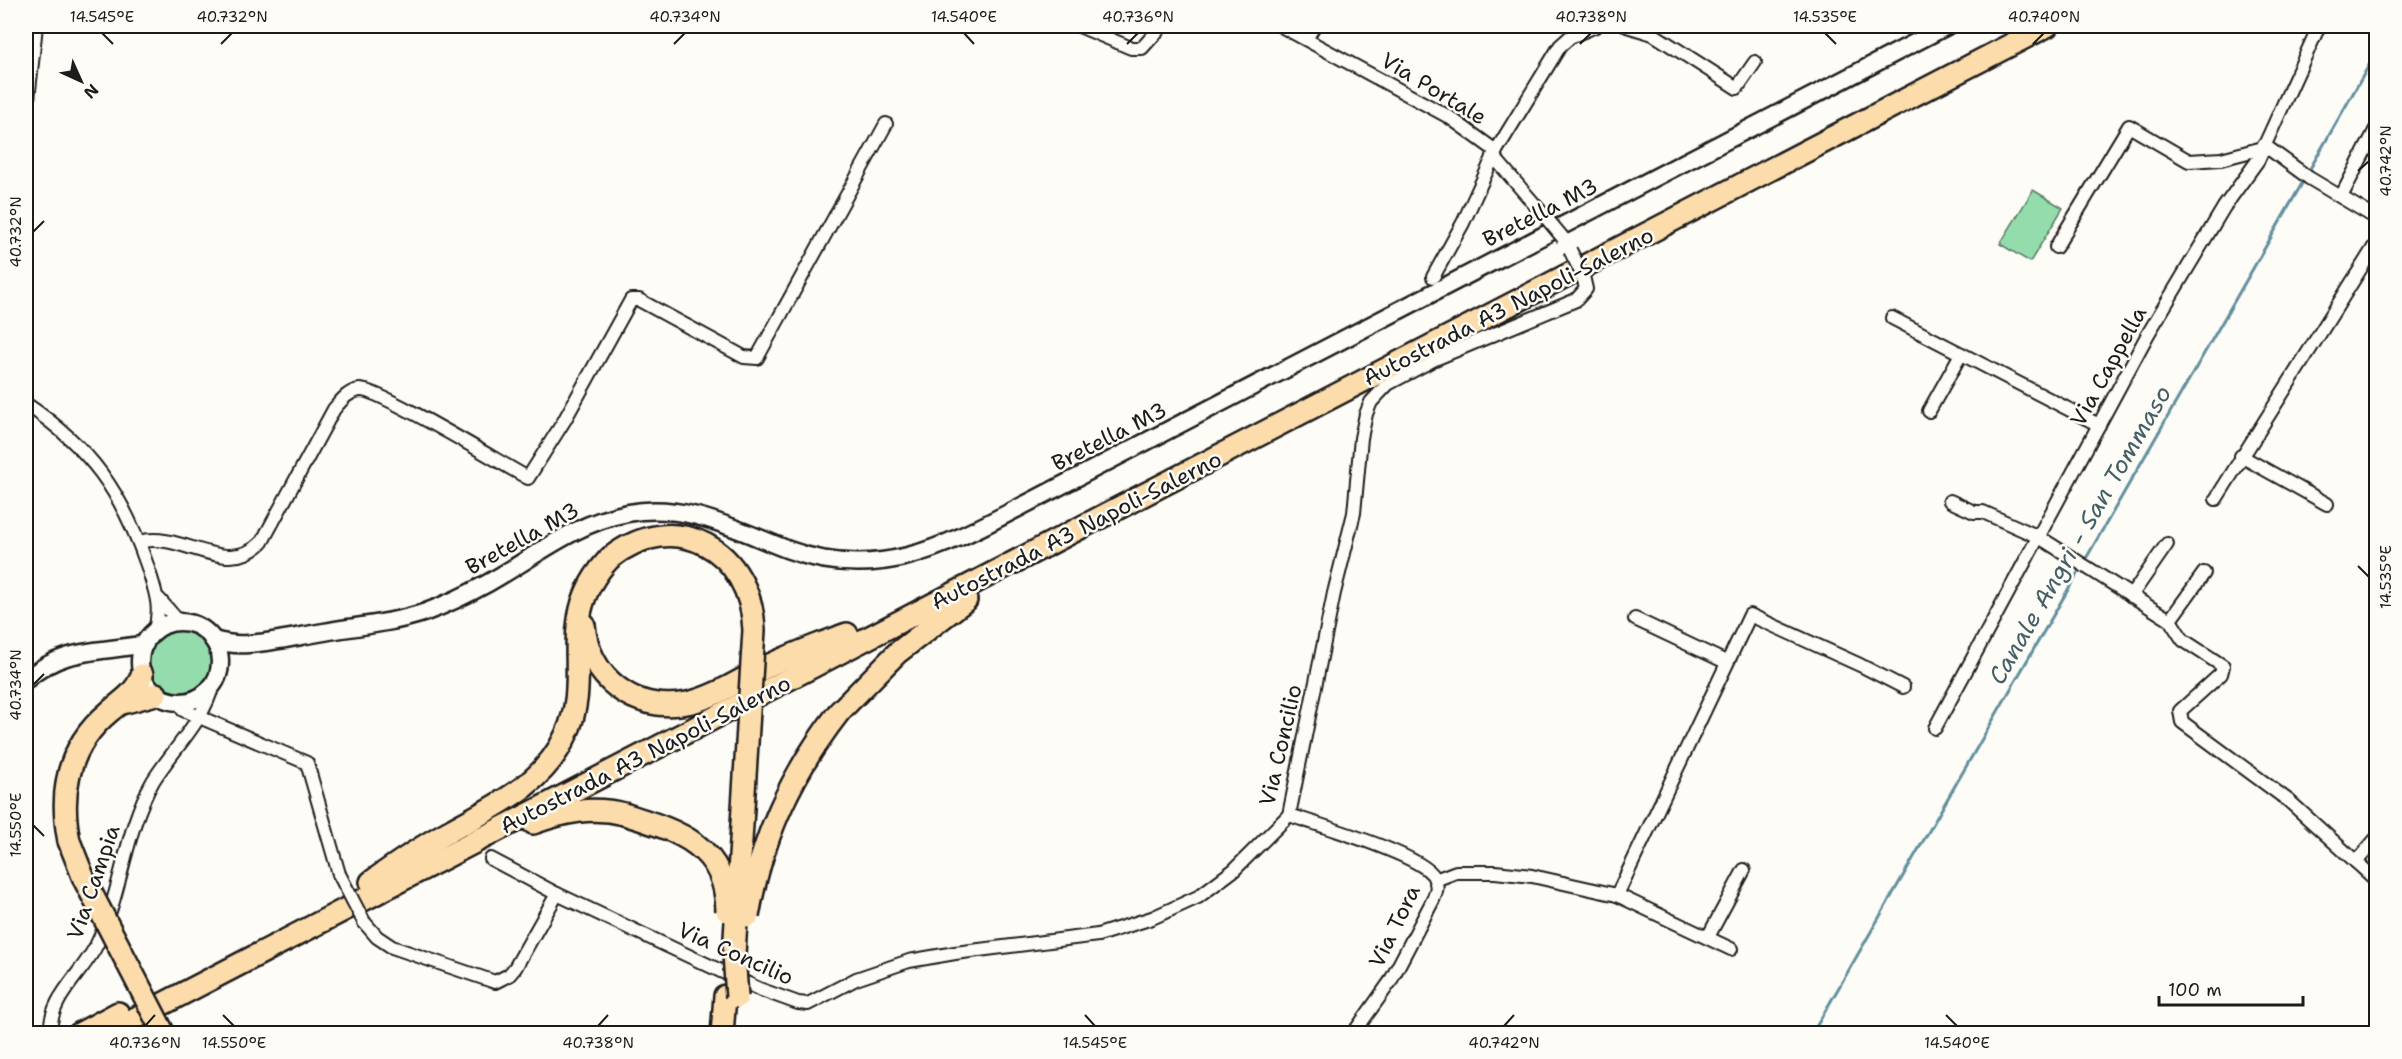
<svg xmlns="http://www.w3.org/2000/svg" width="2402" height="1059" font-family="'Shantell Sans',sans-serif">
<rect width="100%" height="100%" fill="#fdfcf7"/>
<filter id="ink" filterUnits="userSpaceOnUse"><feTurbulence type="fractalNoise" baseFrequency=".0167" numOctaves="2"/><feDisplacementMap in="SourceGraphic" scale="12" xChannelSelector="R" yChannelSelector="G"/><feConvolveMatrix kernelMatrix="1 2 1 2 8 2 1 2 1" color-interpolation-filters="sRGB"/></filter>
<g filter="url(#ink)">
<g fill="#94dcab" stroke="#587c64" stroke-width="1.5">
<path d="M2033,190L2063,208L2030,262L2000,244Z"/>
<circle cx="179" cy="663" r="33"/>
</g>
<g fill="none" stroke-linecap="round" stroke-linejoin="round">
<g stroke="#638f9d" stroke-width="3">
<path d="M2307,174L2376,53"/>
<path d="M2084,562L2304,180"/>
<path d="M1812,1034L2081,567"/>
</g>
<defs>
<g id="street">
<path d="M1079,26L1131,48H1142L1162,26"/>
<path d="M1281,26L1449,117L1496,151L1463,223L1433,277"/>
<path d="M1627,26L1653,34L1737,88L1755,62"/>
<path d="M1306,39L1314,26"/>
<path d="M26,118L36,26"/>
<path d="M2264,145L2309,178L2376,218"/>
<path d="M1496,151L1560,46L1570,37L1596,26"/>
<path d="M1493,156L1548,220"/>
<path d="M2341,197L2376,129"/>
<path d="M2056,247L2129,126L2189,161L2221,159L2263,148"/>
<path d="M1892,318L2099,425"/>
<path d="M26,404C90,447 122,492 147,565C154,588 163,607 154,632"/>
<path d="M1929,411L1961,354"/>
<path d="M2241,456L2327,504"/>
<path d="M2216,499L2376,244"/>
<path d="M1950,501L1974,512H1983L2039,537L2170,620L2183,640L2223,666L2221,674L2180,711L2182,722L2289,801L2376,880"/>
<path d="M139,542C182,530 226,579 262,542L334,409C341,401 348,391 360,390C380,389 502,464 528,478L564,421L631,300H639L744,357L757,358L886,124"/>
<path d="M2131,596L2167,544"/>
<path d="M159,599L180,623"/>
<path d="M1635,619L1726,662"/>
<path d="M2170,620L2204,573"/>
<path d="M183,710L307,763L339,874"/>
<path d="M1935,728L2148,334L2224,207L2258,160L2319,26"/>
<path d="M1289,815C1316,824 1423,855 1434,877C1439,886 1436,892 1433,900L1390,982L1353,1034"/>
<path d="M491,859L557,894L759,989L798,1003L808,1004L856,979L909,961L955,953L1098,935L1152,918L1198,897L1234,870L1289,815L1334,593L1354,513L1361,438L1366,414L1371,402L1388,384L1435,359L1576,300L1586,289L1583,276"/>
<path d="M2356,862L2376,839"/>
<path d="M1435,880L1456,872H1495L1532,876L1617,895L1731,949"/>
<path d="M1617,895L1750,615L1860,665L1903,687"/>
<path d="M364,922L377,937L392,947L495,982L509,975L515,968L557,894"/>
<path d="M1708,937L1744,870"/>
<path d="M51,1034C47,1000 82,974 96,946C122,894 124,832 153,781C173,749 204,721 213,684"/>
</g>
<g id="secondary">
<circle cx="180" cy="662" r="40"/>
<path d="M213,640C224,643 237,645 248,644C274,642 299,636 324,632C358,626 394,623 426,612C448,604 468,594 488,583C535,557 574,523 628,513C687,502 736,530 789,550C879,583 945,546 1024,505L1947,26"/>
<path d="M26,680C63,647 99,653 145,644"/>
</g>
<g id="highway">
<path d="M584,625C589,678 634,713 687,703C713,698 738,681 762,669C789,655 818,645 847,634"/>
<path d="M122,703L156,694"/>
<path d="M839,712L897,653L966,600"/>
<path d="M533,823C564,812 592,806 624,814"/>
<path d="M69,841C59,791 68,746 109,712C123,700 136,693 142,675"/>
<path d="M371,882C396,864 421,847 448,832C494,806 543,786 566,735C595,674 552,619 610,558"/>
<path d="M79,1034L118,1013"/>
<path d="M105,1034L2047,26"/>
<path d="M722,1034L725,996"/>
</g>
</defs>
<use href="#street" stroke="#1c1c1c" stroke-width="16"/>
<use href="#secondary" stroke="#1c1c1c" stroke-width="21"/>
<use href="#highway" stroke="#1c1c1c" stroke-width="26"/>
<use href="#street" stroke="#fdfcf7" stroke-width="12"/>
<use href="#secondary" stroke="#fdfcf7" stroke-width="16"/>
<use href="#highway" stroke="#fddcac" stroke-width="21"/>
<defs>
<g id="street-bridge">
<path d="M1548,220L1563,238"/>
<path d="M1570,250L1583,276"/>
<path d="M339,874L364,922"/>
</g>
<g id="highway-bridge">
<path d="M610,558C676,506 751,550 754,630L734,954L737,997"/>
<path d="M624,814C678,831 726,845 727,911"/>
<path d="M69,841L84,879L164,1034"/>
<path d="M748,916C761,839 791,774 839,712"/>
</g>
</defs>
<use href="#street-bridge" stroke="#1c1c1c" stroke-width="16" stroke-linecap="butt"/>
<use href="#highway-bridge" stroke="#1c1c1c" stroke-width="26" stroke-linecap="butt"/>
<use href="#street-bridge" stroke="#fdfcf7" stroke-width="12"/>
<use href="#highway-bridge" stroke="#fddcac" stroke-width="21"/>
</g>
</g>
<path fill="none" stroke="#1c1c1c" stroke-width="2" d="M102,33L113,44M964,33L974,44M1825,33L1836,44M221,44L232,33M674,44L685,33M1127,44L1138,33M1580,44L1591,33M2033,44L2044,33M2358,171L2369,161M33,232L44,221M2358,566L2369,577M33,685L44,674M33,825L44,836M223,1015L234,1026M1085,1015L1095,1026M1946,1015L1957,1026M145,1026L155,1015M598,1026L608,1015M1504,1026L1514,1015"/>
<g text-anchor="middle" stroke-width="5" stroke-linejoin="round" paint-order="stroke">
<g font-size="22" fill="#1c1c1c" stroke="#fdfcf7">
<text transform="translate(1434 88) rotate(31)" y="8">Via Portale</text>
<text transform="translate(1540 212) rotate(-27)" y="8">Bretella M3</text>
<text transform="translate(1508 306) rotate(-27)" y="8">Autostrada A3 Napoli-Salerno</text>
<text transform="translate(2108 366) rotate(-61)" y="8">Via Cappella</text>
<text transform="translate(1109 436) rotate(-27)" y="8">Bretella M3</text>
<text transform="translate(1076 530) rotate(-27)" y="8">Autostrada A3 Napoli-Salerno</text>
<text transform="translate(522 538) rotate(-29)" y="8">Bretella M3</text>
<text transform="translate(1280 745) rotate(-77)" y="8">Via Concilio</text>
<text transform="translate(645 754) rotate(-27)" y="8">Autostrada A3 Napoli-Salerno</text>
<text transform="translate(93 882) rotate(-71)" y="8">Via Campia</text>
<text transform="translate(1394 926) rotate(-64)" y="8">Via Tora</text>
<text transform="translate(736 953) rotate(24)" y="8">Via Concilio</text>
</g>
<g font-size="24" font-style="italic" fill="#455f67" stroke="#fdfcf7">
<text transform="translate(2080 535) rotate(-60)" y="8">Canale Angri - San Tommaso</text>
</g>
</g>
<rect width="2402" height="1059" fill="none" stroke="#fdfcf7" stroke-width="66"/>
<g transform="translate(81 81) rotate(135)" stroke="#fdfcf7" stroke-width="4.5" paint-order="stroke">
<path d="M0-4.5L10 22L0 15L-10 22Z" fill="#1c1c1c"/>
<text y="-9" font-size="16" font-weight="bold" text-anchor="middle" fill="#1c1c1c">N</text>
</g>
<path d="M2159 996v9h144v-9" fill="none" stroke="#1c1c1c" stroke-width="3"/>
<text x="2168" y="996" font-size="18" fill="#1c1c1c" stroke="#fdfcf7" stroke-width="4.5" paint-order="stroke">100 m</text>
<rect x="33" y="33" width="2336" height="993" fill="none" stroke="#1c1c1c" stroke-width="2"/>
<g font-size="15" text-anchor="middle" fill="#1c1c1c">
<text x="102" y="22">14.545°E</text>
<text x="232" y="22">40.732°N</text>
<text x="685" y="22">40.734°N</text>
<text x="964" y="22">14.540°E</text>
<text x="1138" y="22">40.736°N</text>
<text x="1591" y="22">40.738°N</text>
<text x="1825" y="22">14.535°E</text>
<text x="2044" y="22">40.740°N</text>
<text transform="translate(2386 161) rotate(-90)" y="5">40.742°N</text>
<text transform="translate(16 232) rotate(-90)" y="5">40.732°N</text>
<text transform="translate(2386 577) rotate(-90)" y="5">14.535°E</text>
<text transform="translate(16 685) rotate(-90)" y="5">40.734°N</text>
<text transform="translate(16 825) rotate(-90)" y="5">14.550°E</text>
<text x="145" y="1048">40.736°N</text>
<text x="234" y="1048">14.550°E</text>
<text x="598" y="1048">40.738°N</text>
<text x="1095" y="1048">14.545°E</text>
<text x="1504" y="1048">40.742°N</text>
<text x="1957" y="1048">14.540°E</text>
</g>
</svg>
